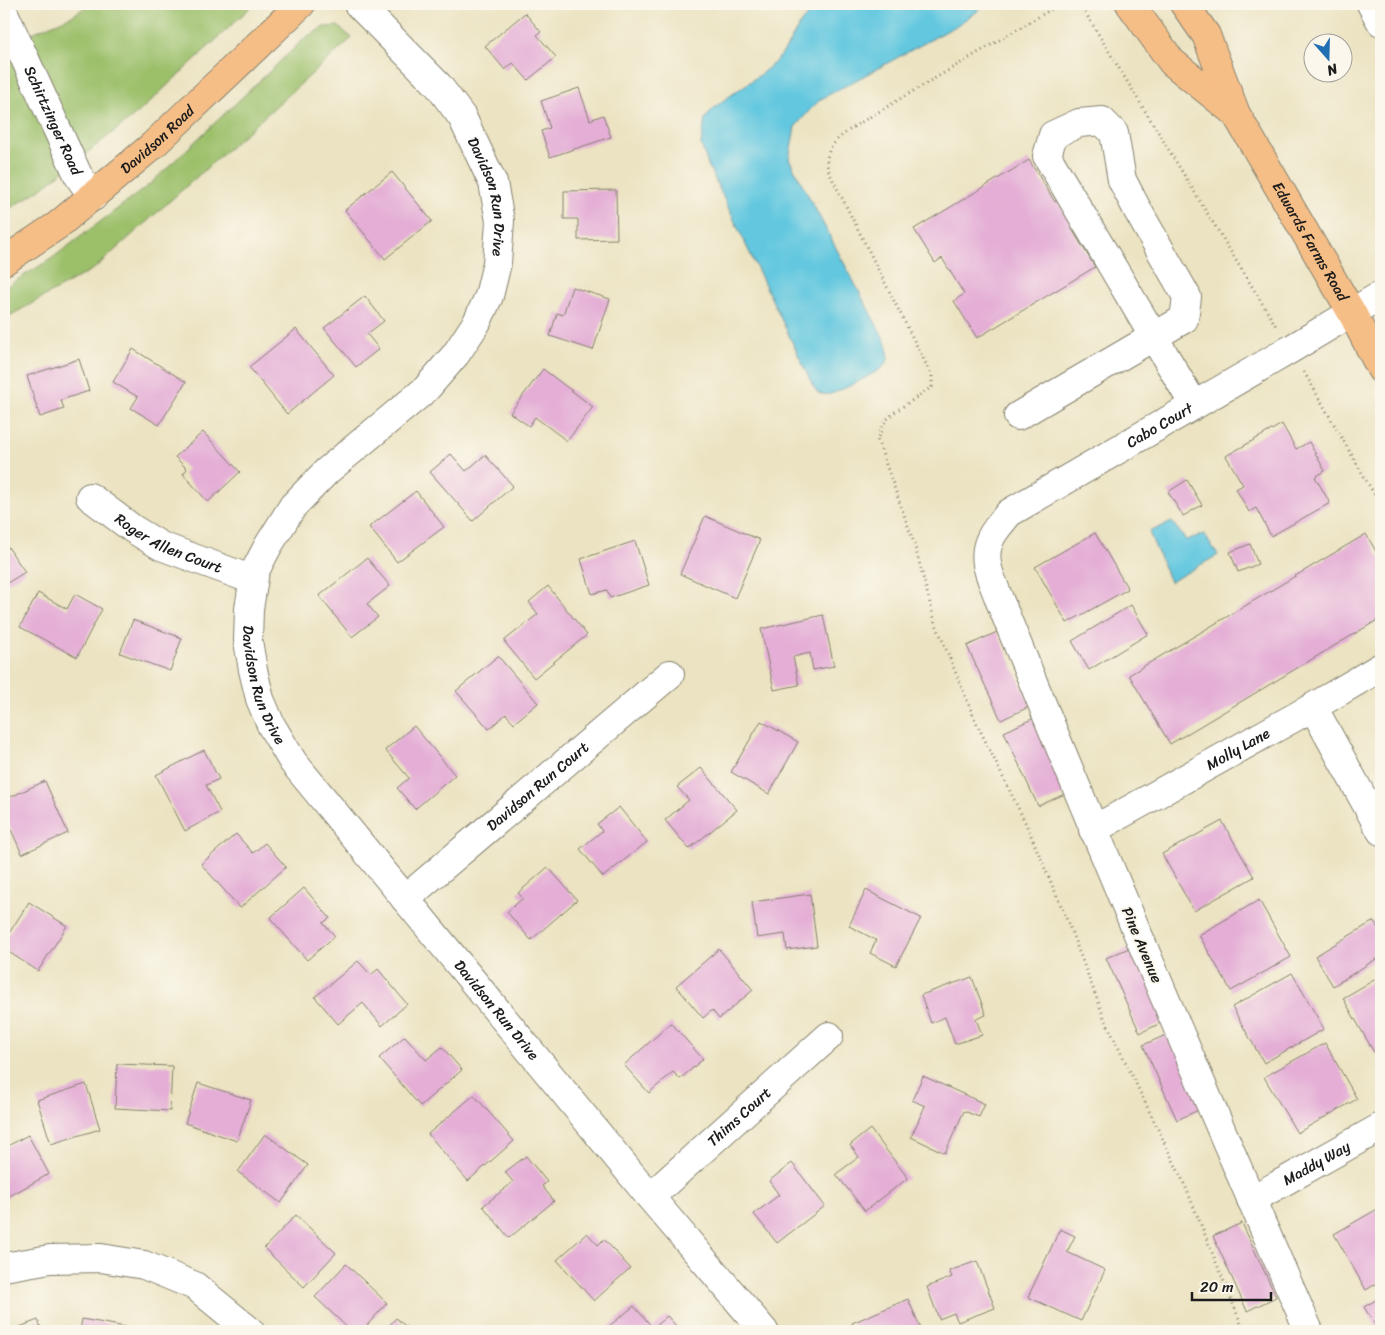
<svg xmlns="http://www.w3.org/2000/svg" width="1385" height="1335" font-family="Sriracha,sans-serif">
<rect width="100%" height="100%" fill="#fbf7ec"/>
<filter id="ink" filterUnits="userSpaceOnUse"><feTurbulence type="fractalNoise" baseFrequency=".02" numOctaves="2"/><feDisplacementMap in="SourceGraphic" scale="10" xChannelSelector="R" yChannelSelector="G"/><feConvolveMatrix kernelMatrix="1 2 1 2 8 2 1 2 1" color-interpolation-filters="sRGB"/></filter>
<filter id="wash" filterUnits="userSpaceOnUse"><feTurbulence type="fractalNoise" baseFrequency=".0096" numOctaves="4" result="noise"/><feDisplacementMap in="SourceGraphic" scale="20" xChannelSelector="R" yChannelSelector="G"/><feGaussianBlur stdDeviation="1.12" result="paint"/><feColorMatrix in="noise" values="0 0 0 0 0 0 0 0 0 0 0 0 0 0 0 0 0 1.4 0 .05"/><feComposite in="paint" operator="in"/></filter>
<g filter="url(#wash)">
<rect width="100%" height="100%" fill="#ebe3c1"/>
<g fill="#9cc06a" stroke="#5c6e43">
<path d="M90,4H254L139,112L38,191L4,212V45L72,16Z"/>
<path d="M338,26L352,38L95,268L4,319V288L51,259L149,185L306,37L324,27Z"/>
</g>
<g fill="#62c7df" stroke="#3f727e">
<path d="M819,4H988L954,27L821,99L808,112L795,127L789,159L882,335C886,344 892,356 885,365C881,371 837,393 830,394C826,395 822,394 818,393L813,386L708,165L701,144L705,119L710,112L720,103L761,74L775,62L785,50L802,21Z"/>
<path d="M1172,522L1186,540L1204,534L1218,555L1170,582L1149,532Z"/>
</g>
<g id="blocks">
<g fill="#e4aed6">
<path d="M525,13L541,32L537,35L556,57L528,80L513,63L505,70L485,46Z"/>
<path d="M579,88L590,120L603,115L611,137L550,157L541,131L550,128L541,101Z"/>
<path d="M1029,160L1055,202L1058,200L1073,225L1070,226L1095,267L977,338L954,301L964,294L942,258L935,263L914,229Z"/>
<path d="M392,172L432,221L385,259L345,210Z"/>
<path d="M616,190L617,239L578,240V219H564V191Z"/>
<path d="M572,287L610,299L593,350L550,336L557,313L563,315Z"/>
<path d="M365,296L384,321L367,334L379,349L356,367L324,328Z"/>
<path d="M296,329L334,375L287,414L249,367Z"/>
<path d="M133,349L186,382L159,425L131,408L138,397L113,382Z"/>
<path d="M79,359L89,391L61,400L64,409L40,417L27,376Z"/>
<path d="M543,369L593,407L567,441L535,417L529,426L510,413Z"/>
<path d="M1282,424L1296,449L1309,442L1325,471L1315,477L1330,503L1271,536L1256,508L1249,512L1236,489L1243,485L1226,456Z"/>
<path d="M203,432L240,472L208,502L183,474L187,469L175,457Z"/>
<path d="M451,454L466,471L485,455L513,486L473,521L430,472Z"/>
<path d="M1187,480L1202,505L1183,516L1168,492Z"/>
<path d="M416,491L444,527L397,562L369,527Z"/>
<path d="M705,516L760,540L735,598L680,574Z"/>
<path d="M1095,533L1128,589L1067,623L1035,567Z"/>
<path d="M1366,534L1381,560V618L1170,744L1129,675Z"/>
<path d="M635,541L649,585L610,598L607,590L592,594L581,559Z"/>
<path d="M1250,544L1258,564L1238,572L1230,552Z"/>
<path d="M8,547L25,572L4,585V550Z"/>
<path d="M367,558L390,586L367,604L378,617L352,637L319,596Z"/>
<path d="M548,586L587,635L534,678L504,641L538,614L529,602Z"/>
<path d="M38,593L67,609L75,594L102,609L77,657L20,627Z"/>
<path d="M1131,605L1148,634L1089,670L1072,641Z"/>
<path d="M823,615L834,666L813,670L810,653L793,657L799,685L774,690L761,629Z"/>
<path d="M133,620L182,638L170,671L120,653Z"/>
<path d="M997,632L1031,706L1001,720L967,646Z"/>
<path d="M498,656L538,703L514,723L506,714L489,729L456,691Z"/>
<path d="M1034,718L1067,793L1038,806L1004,732Z"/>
<path d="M761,721L798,742L769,794L731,772Z"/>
<path d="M414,726L455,775L415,809L397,788L409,778L385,750Z"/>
<path d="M204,750L219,779L206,785L220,812L185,831L156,775Z"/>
<path d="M701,768L737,810L689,849L665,820L689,800L677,787Z"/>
<path d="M45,781L68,833L22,854L4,814V800Z"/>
<path d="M619,807L647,842L603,877L580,849L602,831L597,824Z"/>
<path d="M1222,821L1254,877L1194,911L1162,854Z"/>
<path d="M236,834L253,853L265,843L286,867L240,908L201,864Z"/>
<path d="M548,867L577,900L531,940L507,912L523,898L518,893Z"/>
<path d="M304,888L330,918L323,923L335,936L307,960L270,918Z"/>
<path d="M866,890L921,918L896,966L870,953L876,940L849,926Z"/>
<path d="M810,894L817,946L787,950L785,934L757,938L752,902Z"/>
<path d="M1259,900L1291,957L1231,991L1199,935Z"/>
<path d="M29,902L67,926L38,971L4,949V941Z"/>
<path d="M1374,921L1381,933V956L1333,986L1315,956Z"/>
<path d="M1136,945L1169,1019L1140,1033L1106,958Z"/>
<path d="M719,949L753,990L719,1019L712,1010L703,1018L676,986Z"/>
<path d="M358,961L371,975L378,969L407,1004L382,1026L363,1003L338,1024L315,997Z"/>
<path d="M1292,973L1324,1029L1264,1063L1232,1007Z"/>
<path d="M1381,976V1051L1375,1054L1343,998Z"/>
<path d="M972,977L986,1015L976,1019L982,1035L955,1044L945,1017L931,1023L921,995Z"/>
<path d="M671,1023L703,1059L680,1079L673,1072L649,1093L624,1065Z"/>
<path d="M1173,1032L1207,1106L1177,1120L1143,1045Z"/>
<path d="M405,1036L426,1060L442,1047L462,1070L420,1106L379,1058Z"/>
<path d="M1325,1043L1357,1099L1297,1133L1264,1077Z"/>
<path d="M117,1064L172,1066L170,1111L115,1108Z"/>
<path d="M923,1076L985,1104L979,1117L964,1111L945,1153L911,1137L925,1106L912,1100Z"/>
<path d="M198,1083L251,1100L237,1141L185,1123Z"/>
<path d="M86,1084L100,1129L51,1144L37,1100Z"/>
<path d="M474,1095L514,1141L468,1181L428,1134Z"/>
<path d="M870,1129L908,1178L865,1211L836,1174L859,1157L850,1145Z"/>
<path d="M265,1134L308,1165L281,1203L238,1172Z"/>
<path d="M28,1135L49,1174L4,1199V1148Z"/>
<path d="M526,1156L547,1182L542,1186L554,1201L509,1238L483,1206L513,1182L505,1172Z"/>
<path d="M792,1163L825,1206L777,1243L754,1214L779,1195L769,1181Z"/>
<path d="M1381,1207V1281L1366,1290L1334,1234Z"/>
<path d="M296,1215L336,1253L304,1287L264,1248Z"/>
<path d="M1242,1223L1276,1297L1247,1311L1213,1236Z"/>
<path d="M1060,1229L1075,1236L1067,1252L1105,1270L1081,1321L1028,1297Z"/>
<path d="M587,1233L598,1245L604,1239L630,1268L594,1301L557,1260Z"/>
<path d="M977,1261L995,1308L958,1322L954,1313L939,1319L927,1287L952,1277L949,1271Z"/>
<path d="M346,1264L387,1303L362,1331H351L315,1297Z"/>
<path d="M1381,1297V1331H1379L1364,1307Z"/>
<path d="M908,1299L922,1331H855L852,1323Z"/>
<path d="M634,1306L653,1328L667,1316L681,1331H603Z"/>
<path d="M396,1318L411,1331H384Z"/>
<path d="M82,1319L131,1328V1331H80Z"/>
<path d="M38,1320L42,1331H9Z"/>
</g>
</g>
</g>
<g filter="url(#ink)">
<use href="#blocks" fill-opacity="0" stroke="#84806e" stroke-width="1"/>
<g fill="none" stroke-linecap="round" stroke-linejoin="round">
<defs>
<g id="minor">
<path id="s1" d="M358,4L438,85L462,117L493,183L500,221L497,263L489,296L477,322L456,354L426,389L327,471L293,506L268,546L255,571L249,609L248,641L253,670L260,699L271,725L293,762L650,1197L764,1331"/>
<path d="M1371,4L1381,22"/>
<path id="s2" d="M4,13L78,175L93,197"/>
<path d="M1018,416L1184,319L1187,297L1138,211L1122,180L1114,133L1102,121L1079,123L1053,135L1047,156L1194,405"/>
<path id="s3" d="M90,497L133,529L161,546L253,580"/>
<path d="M1313,707L1381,831"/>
<path id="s4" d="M1093,830L1313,707L1381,667"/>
<path id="s5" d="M405,899L670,674"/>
<path id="s6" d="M650,1197L829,1036"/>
<path id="s7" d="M1251,1200L1381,1127"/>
<path d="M4,1267L50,1259L101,1258L144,1265L195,1286L250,1331"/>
<path id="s8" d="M1309,1331C1202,1089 1099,844 999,599C993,581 981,562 989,542C992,532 1002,522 1009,513L1291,349L1381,295"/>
</g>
<g id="major">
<path d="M1130,4L1172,62L1235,113"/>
<path id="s9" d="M1184,4L1206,35L1236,114L1352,313L1381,369"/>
<path id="s10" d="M4,261L58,225L152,146L301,4"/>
</g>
</defs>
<use href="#minor" stroke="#84806e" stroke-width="30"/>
<use href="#major" stroke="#84806e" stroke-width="30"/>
<g stroke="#84806e" stroke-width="3" stroke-dasharray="1 4" stroke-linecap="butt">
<path d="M1060,4L858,124C844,134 826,144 827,163C827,168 830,174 832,178L932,376V387L896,411L886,420L877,439L914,543L935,622L975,720L1026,824L1065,915L1105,1020L1184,1183L1244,1331"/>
<path d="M1080,4L1276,326"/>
<path d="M1304,372L1381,506"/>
</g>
<use href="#minor" stroke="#fff" stroke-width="28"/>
<use href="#major" stroke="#f6be87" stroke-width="28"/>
</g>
</g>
<g text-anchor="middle" stroke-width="4" stroke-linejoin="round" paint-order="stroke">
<g font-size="15" fill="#1c1c1c" stroke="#fbf7ec">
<text dy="5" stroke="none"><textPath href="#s2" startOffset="118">Schirtzinger Road</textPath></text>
<text dy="5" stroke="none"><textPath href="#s10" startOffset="196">Davidson Road</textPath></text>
<text dy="5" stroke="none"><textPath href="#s1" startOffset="239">Davidson Run Drive</textPath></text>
<text dy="5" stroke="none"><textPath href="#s9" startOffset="270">Edwards Farms Road</textPath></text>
<text dy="5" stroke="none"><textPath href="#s8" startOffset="1064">Cabo Court</textPath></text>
<text dy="5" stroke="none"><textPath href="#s3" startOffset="92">Roger Allen Court</textPath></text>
<text dy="5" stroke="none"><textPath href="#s1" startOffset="824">Davidson Run Drive</textPath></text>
<text dy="5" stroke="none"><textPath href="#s4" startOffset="166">Molly Lane</textPath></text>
<text dy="5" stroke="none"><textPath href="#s5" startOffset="174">Davidson Run Court</textPath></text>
<text transform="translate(1142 945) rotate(67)" y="5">Pine Avenue</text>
<text dy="5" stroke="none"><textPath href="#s1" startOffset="1229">Davidson Run Drive</textPath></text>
<text dy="5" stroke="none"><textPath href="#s6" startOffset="120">Thims Court</textPath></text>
<text dy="5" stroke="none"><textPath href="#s7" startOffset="75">Maddy Way</textPath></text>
</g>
</g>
<rect width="1385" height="1335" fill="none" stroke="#fbf7ec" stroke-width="20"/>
<g transform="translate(1328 58) rotate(160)"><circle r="24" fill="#fbf7ec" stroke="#a29f99"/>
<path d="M0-4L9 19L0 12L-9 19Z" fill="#1f6fb2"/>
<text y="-8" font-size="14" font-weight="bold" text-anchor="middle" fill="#1c1c1c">N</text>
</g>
<path d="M1192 1292v8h79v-8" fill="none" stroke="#1c1c1c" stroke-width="2.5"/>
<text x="1200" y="1292" font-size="15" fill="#1c1c1c" stroke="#fbf7ec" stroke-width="4" paint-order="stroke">20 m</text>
</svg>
